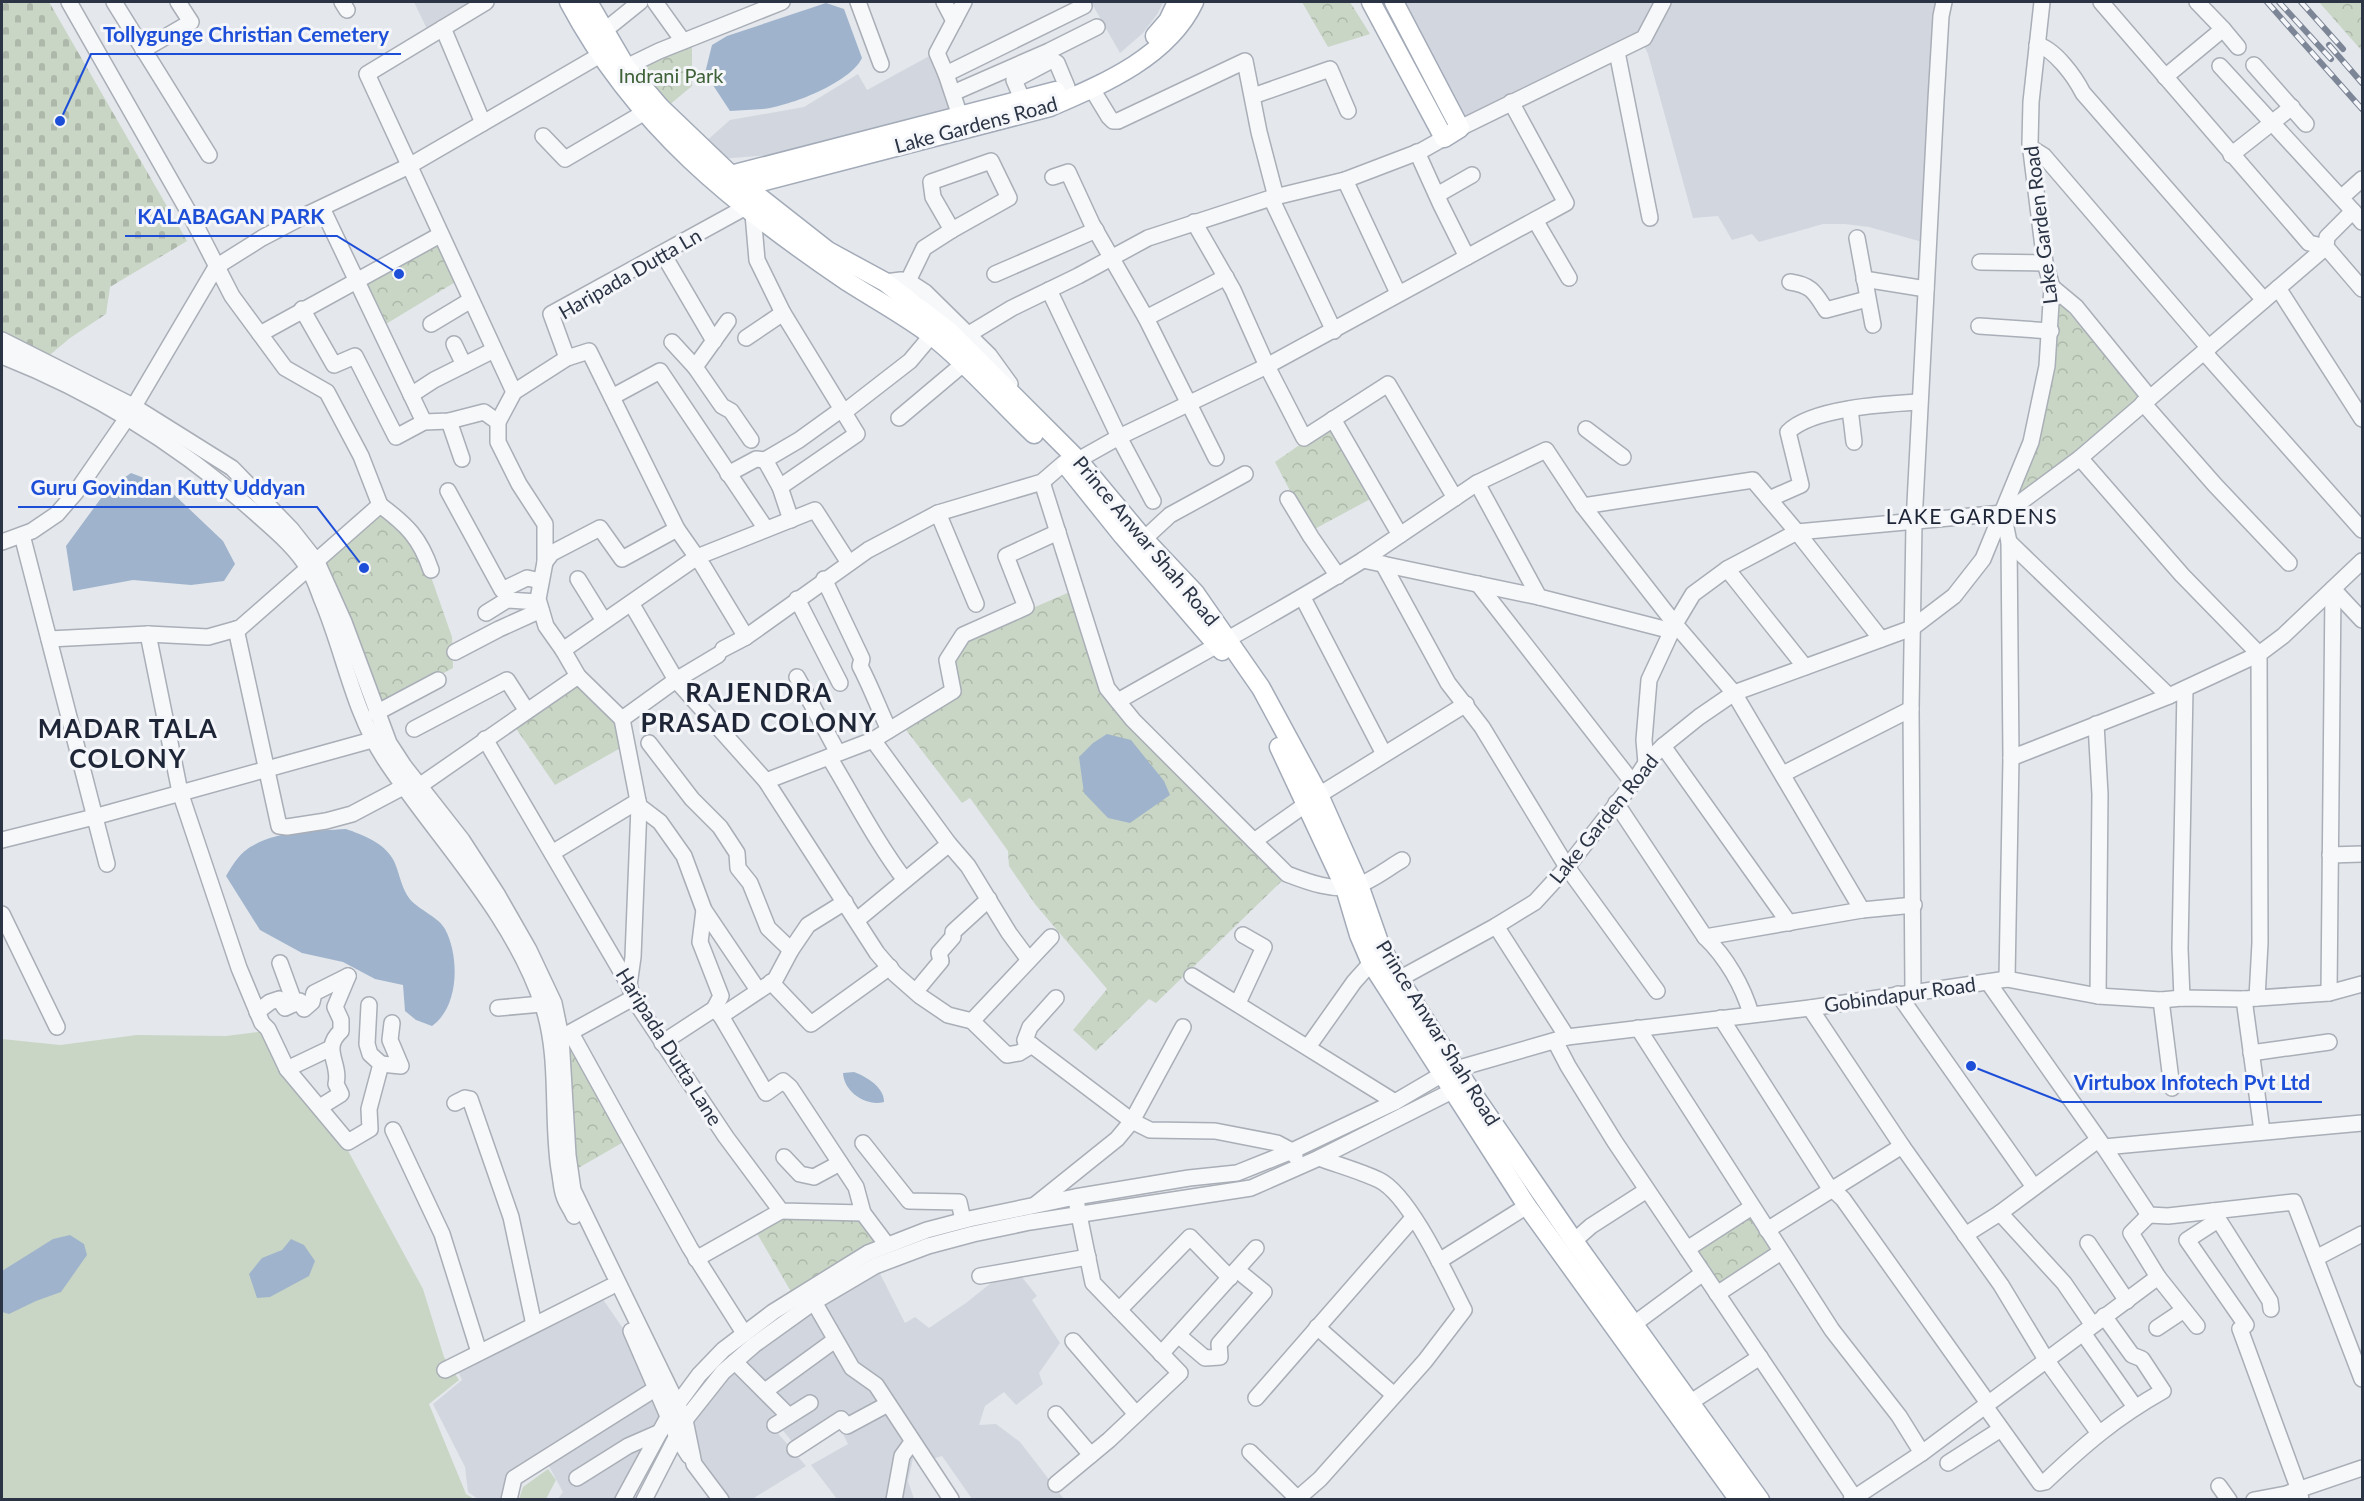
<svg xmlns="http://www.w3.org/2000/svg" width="2364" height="1501" font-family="Lato,sans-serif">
<defs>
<pattern id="forest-crowns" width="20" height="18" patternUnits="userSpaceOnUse" patternTransform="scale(1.5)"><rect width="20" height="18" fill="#c9d6c5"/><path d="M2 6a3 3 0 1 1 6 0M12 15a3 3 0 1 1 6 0" fill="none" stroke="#adb8ab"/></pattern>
<pattern id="cemetery-stones" width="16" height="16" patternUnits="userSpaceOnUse" patternTransform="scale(1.5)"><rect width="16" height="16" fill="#c9d6c5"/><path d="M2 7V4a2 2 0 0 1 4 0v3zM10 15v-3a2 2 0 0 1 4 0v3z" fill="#adb8ab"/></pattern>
</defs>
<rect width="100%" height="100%" fill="#e4e7ec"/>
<g fill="#d2d6de">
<path d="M414,2H481L429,33Z"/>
<path d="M1091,2H1163L1158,13L1143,33L1120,53Z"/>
<path d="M1404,2H1940L1926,243L1869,227L1845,224H1823L1759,242L1752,234L1732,240L1718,216L1693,218L1648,54L1640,38L1464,123Z"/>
<path d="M933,54L961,115L855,139L771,155L719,159L694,152L730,120L804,107L858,74L867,90Z"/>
<path d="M874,1262L905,1323L915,1317L929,1328L966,1303L1001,1275L1017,1271L1037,1296L1032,1300L1060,1343L1039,1373L1043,1384L1016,1405L1004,1392L985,1406L979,1425L996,1424L1020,1442L1064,1499H972L942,1456L929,1460L854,1366L814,1295Z"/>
<path d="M600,1295L662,1385L679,1405L628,1499H558L563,1492L544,1457L505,1499L479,1500L468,1492L465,1467L433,1404L462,1380L456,1367Z"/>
<path d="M809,1300L874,1386L914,1454L908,1481L914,1499H837L811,1465L848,1444L836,1420L794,1444L780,1427L791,1419L739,1356Z"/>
<path d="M732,1360L786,1415L770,1424L806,1466L752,1499H704L719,1489L702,1464L685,1405Z"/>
</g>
<g fill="#c9d6c5">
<path d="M265,1031L339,1134L423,1289L444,1357L459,1380L429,1404L466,1494L474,1499H2V1039L60,1045L137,1035L226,1036Z"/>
<path d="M548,1469L556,1480L546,1499H519L523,1487Z"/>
</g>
<g fill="url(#forest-crowns)">
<path d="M1302,2H1350L1370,34L1328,47Z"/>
<path d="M2319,2H2362V51Z"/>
<path d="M692,45V86L668,106L632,68Z"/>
<path d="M439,238L457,281L381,327L359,281Z"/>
<path d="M2052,297L2061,304L2144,399L2011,504L2026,467Z"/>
<path d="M1331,423L1374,497L1311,531L1275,462Z"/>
<path d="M382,509L421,548L452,637L453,668L373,711L356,717L308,576Z"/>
<path d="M1072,591L1102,687L1286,877L1156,1003L1149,999L1096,1051L1073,1030L1107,989L1035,904L1009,866L1008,851L970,798L962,803L903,726L958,696L952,661L968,636Z"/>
<path d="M579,682L621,722L624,746L555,785L515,727Z"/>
<path d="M570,1037L627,1140L561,1178L550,1047Z"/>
<path d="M1749,1214L1775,1252L1719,1289L1693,1250Z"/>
<path d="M862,1216L886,1249L793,1295L752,1225L775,1217Z"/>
</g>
<path fill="url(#cemetery-stones)" d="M2,2H49L187,241L110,287L106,314L70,338L39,364L2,351Z"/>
<g fill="#9fb4cc">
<path d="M826,3L844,9L862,58C850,83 790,106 763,109C752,110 741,110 730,111L705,73L712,45L727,36Z"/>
<path d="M131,473L165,486L223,541L235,564L224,581L191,585L133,580L73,591L66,546L107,490Z"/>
<path d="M1107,734L1131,740L1164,781L1170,795L1130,823L1108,818L1084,793L1079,757L1093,743Z"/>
<path d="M346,829C363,835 385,843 394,861C399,872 401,885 407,895C415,909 437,915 445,929C460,957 459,1007 432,1026L416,1020L405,1011L403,985L375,979L343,962L302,953L260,930L226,876C233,864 241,851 254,845C281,830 316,831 346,829Z"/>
<path d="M854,1072C867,1077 884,1087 884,1102C866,1107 844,1092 843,1073Z"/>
<path d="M70,1235L84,1244L87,1255L61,1292L36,1301L9,1314L2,1312V1271L53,1239Z"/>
<path d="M291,1239L304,1245L315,1261L309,1276L270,1297L257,1298L249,1274L262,1258L282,1250Z"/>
</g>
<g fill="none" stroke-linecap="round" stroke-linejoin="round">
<defs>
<g id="minor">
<path d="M114,2L209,155"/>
<path d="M342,2L347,10"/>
<path d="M486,2L367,74L514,392"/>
<path d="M655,2L683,41"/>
<path d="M858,2L881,64"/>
<path d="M944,2L954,21"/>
<path d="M2101,2L2309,243L2326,247"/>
<path d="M443,28L483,123"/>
<path d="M2223,29L2238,47"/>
<path d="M604,31L640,2"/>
<path d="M2037,45C2054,48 2075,77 2083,93L2264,300"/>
<path d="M143,50L191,22L178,2"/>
<path d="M1617,52L1650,218"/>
<path d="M2254,65L2306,124"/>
<path d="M2220,66L2353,211"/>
<path d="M626,67L659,51L782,2"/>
<path d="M946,74L1084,6"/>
<path d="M2165,77L2223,29L2197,2"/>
<path d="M1092,89L1109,117L1113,121H1118L1245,61L1259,132L1276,197"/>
<path d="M953,93L1049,51L1097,27"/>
<path d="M1253,96L1330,69L1348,111"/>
<path d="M1023,101L1014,80L1052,60L1057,63L1067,87"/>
<path d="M963,125L946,74L937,53L964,2"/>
<path d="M1460,128L1644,38L1663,2"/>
<path d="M543,136L565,159L645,112"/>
<path d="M2031,148L2044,156L2209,348"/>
<path d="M1417,152L1441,205L1467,257"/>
<path d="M2231,155L2292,107"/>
<path d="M991,161L1009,198L952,230L933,197L931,182Z"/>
<path d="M1053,177L1068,172L1092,224L1146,318L1216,458"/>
<path d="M1345,180L1398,293"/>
<path d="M1437,195L1472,175"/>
<path d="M2342,197L2362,179"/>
<path d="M1271,198L1334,331"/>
<path d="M322,208L424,422"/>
<path d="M753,214L757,260L783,313L857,434L780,487L791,520"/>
<path d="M1535,220L1569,278"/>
<path d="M1194,222L1233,290L1267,366L1304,438L1388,384L1455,498"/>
<path d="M2362,222L2353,211L2327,237L2326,247L2362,289"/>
<path d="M1857,238L1873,325"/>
<path d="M663,254L714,341"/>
<path d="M1980,262L2045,263"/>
<path d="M995,274L1096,230"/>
<path d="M1864,279L1926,289"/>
<path d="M908,281L924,248L952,230"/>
<path d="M885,282L901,280L908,281L925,292L989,355L1010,384"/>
<path d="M1790,282C1812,285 1815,293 1826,310L1867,299"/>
<path d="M2052,287L2076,307L2150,398"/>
<path d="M2278,288L2362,419"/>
<path d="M1049,290L1119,437L1153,501"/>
<path d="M302,309L334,365L355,356L396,437L424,422L449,421L484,412L498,422"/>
<path d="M1146,318L1226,277"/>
<path d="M431,324L471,300"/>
<path d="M1979,326L2051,331"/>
<path d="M260,334L440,235"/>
<path d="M969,334L1012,308L1078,276L1148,238L1271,198L1345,180L1421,151L1444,138"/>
<path d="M746,338L783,313"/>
<path d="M2,340L133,406L232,468L291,529L317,562L344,622L389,743L404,766L462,840L497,894L529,950L554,1003L561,1037L568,1155L573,1190L685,1420L694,1464L721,1500"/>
<path d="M672,342L695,367L722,406L731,411L751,440"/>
<path d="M454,344L464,365"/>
<path d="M2204,352L2362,530"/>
<path d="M2,356C93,392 179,445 252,510C272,528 296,547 309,570C315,579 318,590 322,600C344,652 353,710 384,758C437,839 512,912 543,1006C560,1058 551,1116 559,1169C561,1178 561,1188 564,1196C566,1203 571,1209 574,1216"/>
<path d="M567,358L551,314L744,208"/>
<path d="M695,367L728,321"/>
<path d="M411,395L434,380L494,350"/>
<path d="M612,397L660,371L766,529"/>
<path d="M2143,403L2215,485L2289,563"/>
<path d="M1850,409L1854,442"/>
<path d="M843,413L910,361L931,336"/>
<path d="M899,418L962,365"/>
<path d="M1333,419L1400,535"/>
<path d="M449,421L462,459"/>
<path d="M1586,429L1623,457"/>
<path d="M2080,458L2182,575L2259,654L2260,943L2257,998"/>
<path d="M765,460L780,487"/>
<path d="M728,474L756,459L765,460L799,440L842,409"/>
<path d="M1042,482L1107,688L1133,720L1287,874C1308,882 1334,892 1356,886C1372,881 1388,868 1402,860"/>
<path d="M1477,483L1539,597"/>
<path d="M448,491L502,590L527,578L541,581"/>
<path d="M1288,499L1311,537L1338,576"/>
<path d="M1769,499L1801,485L1788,432C1812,408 1885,404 1919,402"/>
<path d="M380,505C407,525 420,538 431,570"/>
<path d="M1583,506L1753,480L1797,532L1881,639"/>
<path d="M938,513L976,604"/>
<path d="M2003,513L2009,542L2011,758L2169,696L2259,654L2283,636L2362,561"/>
<path d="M22,535L107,864"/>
<path d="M1144,539L1170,515L1245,474"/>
<path d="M2,542L32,531L57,514L76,492L127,418L216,267L262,238L304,216L409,166L602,54"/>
<path d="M2009,542L2169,696"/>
<path d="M1363,560L1477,483L1546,450L1583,506L1675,624L1734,693L1862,910L1914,905"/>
<path d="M545,562L552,553L600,528L622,559L677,529"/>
<path d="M1383,564L1448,683L1482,727L1567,867L1657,991"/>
<path d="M1727,569L1805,667"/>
<path d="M578,579L604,621"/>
<path d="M824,579L862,659L860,666C871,687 879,709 889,730"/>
<path d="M1478,584L1633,783"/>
<path d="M2333,589L2362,620"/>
<path d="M1303,598L1384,754"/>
<path d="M797,599L840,683"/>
<path d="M631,603L676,680L766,781L877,953L895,974L920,996L948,1015L972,1021L1007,1055L1019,1053L1032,1045"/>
<path d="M486,613L507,600L538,602"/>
<path d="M236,629L279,826L287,827L326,821L352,814L403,787"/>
<path d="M148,634L180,792L239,968L262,1023L268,1029L287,1069L348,1142L370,1129L369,1109L381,1064L370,1054L367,1044L369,1005"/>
<path d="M49,639L148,634L208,637L240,628L380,505L361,456L327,392L285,368L232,296L192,218L69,2"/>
<path d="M723,649L746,637L868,550L938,513L1042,482L1064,463L1078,460L1119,437L1267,366L1566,203L1511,102"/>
<path d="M563,650L697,557L815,510L849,563"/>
<path d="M455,652L499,629L541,610"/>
<path d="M797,677L838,753"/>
<path d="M1118,701C1200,654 1283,610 1363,560L1539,597L1672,631"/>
<path d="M376,713L438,680"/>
<path d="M622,719L676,680L718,655"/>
<path d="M2096,724L2100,794L2098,996"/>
<path d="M414,729L507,680L527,711"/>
<path d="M485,739L629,985L633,998L726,1137L781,1211L863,1213L887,1245"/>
<path d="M873,740L949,844L968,866L1009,933L1029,960"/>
<path d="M649,743L692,799L720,827L737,853L738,868L750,883L768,928L791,950"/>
<path d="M1663,746L1789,923"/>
<path d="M829,757C854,798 876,842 905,880"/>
<path d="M1646,763L1644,740L1649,680L1675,624L1693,594L1727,569L1797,532L2003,513L2014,507L2080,458L2326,247"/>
<path d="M1783,774L1911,709"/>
<path d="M766,781L873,740L953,691L947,660L963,635L1026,607L1006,556L1058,532"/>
<path d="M412,791L578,676"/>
<path d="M1616,803L1705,937L1862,910"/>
<path d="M639,806L660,822L684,856L704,910L758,990"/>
<path d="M2,840L94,817L372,740"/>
<path d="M1254,841L1319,795L1466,704"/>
<path d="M552,853L638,801"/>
<path d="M2330,855L2362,854"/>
<path d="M2,914L57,1027"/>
<path d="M857,920L949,844"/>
<path d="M1496,926L1567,1037"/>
<path d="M1705,937C1726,957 1743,986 1751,1014"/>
<path d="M280,963L295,1004"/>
<path d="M1192,976L1395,1102"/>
<path d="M1399,979L1496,926L1535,902L1567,867L1633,783L1646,763L1663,746L1699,717L1734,693L1912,628L1954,596L1983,559L2031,442L2047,366L2052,287L2045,263L2030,143L2031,102L2042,2"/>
<path d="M2007,979L2011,758"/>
<path d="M771,982L811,1024L890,967"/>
<path d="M1988,982L2104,1147L2149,1215L2168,1216L2294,1202L2362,1379"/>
<path d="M629,985L633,957L639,806L622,719L578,676L563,650L546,626L538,599L545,562V524L519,484L498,442V422L514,392L567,358L589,351L677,529L703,566L746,637"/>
<path d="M916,991L941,961L939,953L953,937V932L989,899"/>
<path d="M1913,992L1911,709L1914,523L1936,100L1941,16L1944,2"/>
<path d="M2329,993L2333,589"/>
<path d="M1898,994L2034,1187"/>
<path d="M1056,998L1030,1027L1025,1040L1132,1121L1150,1130L1215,1131L1277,1143L1292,1151L1295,1156"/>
<path d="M2182,998L2180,949L2185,689"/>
<path d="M2244,999L2262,1131"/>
<path d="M2161,1000L2172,1088"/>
<path d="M1238,1003L1264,947L1243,935"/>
<path d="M498,1008L542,1004"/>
<path d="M1810,1008L1902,1146L2001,1285L2047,1361L2098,1432"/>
<path d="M714,1009L721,1016L766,1093L783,1081L790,1087L856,1187L863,1213"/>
<path d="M257,1012L270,1002L279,999L285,1008L300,1001L304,1009L312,1002L314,993L348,976"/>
<path d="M721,1016L775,980L791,950L808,925L845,902"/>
<path d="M1721,1018L1827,1184L1843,1199L1988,1403"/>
<path d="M972,1021L1051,937"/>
<path d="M1638,1028L1832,1330L1899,1416L1922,1453"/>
<path d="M571,1033L690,1248L744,1333"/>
<path d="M562,1037L633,998"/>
<path d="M1555,1041L1568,1066L1615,1142L1856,1500"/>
<path d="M662,1043L714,1009L721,996L700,942L704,910"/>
<path d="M1308,1047L1354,982L1371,963"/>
<path d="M2251,1053L2329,1042"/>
<path d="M381,1064L401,1066L390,1040L392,1023"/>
<path d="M287,1069L331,1048"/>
<path d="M455,1103L465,1098L470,1099L511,1217L534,1325"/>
<path d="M320,1107L341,1094L336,1084C341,1063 321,1049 341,1031V1020L335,1007L348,976"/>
<path d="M393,1130L442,1234L479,1352"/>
<path d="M863,1143L909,1201L959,1202L963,1220"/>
<path d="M2104,1147L2362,1123"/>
<path d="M784,1157L800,1174L814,1177L840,1163"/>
<path d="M1036,1204L1117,1139L1132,1121L1183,1027"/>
<path d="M2213,1211L2270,1301L2271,1309"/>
<path d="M2218,1220L2187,1240L2246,1325L2240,1329L2299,1490L2301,1500"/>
<path d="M1767,1230L1902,1146"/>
<path d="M1965,1235L2000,1213"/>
<path d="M1574,1241L1591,1226L1647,1190"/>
<path d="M2088,1243L2127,1301"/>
<path d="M1687,1249L1752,1207"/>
<path d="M2316,1258L2362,1234"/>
<path d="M696,1259L781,1211"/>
<path d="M1439,1261L1527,1206"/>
<path d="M980,1276L1088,1257"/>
<path d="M2158,1277L2197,1326"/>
<path d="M1717,1294L1781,1252"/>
<path d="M814,1302L852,1368L876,1385L951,1499"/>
<path d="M1119,1310L1190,1237L1230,1278"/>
<path d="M1634,1324L1703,1273"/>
<path d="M2092,1324L2064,1283L2000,1213L2098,1140"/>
<path d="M1317,1327L1394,1395"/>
<path d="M2157,1328L2184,1310"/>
<path d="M631,1331L677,1437L689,1456"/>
<path d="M2083,1333L2135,1407"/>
<path d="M1178,1335L1205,1358L1220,1357L1219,1344L1264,1292L1237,1270"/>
<path d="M1073,1341L1136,1414"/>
<path d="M1161,1354L1256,1248"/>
<path d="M735,1362L789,1416"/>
<path d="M445,1370L610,1287"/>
<path d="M765,1391L835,1340"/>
<path d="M1256,1398L1413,1218"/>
<path d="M1691,1402L1760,1357"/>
<path d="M1985,1406L2040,1483L2045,1482C2084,1445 2115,1418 2163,1391L2142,1359L2132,1355L2104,1316"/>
<path d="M1056,1414L1091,1455"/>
<path d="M775,1425L810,1403"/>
<path d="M795,1449L841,1419L847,1426L888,1404"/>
<path d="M1250,1452L1297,1498"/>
<path d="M1948,1463L2001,1429"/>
<path d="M577,1478L628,1446L660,1432"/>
<path d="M1056,1484L1109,1440L1180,1373L1093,1283L1077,1205"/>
<path d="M2219,1486L2229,1500"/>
<path d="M509,1500L514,1478L655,1389"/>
<path d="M623,1500L668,1417L699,1375L723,1350L773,1312L868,1253L927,1230L969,1219L1075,1197L1189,1178L1237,1173L1292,1151L1395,1102L1441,1075L1456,1069L1567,1037L1810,1008L2007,979L2098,996L2161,1000L2182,998L2244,999L2329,993L2362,984"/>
<path d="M644,1500L685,1420L723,1372L754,1345L814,1302L875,1266L928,1246L973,1234L1030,1222L1251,1188L1319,1158L1462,1086"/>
<path d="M894,1500L902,1456L912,1442"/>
<path d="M1296,1500L1320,1479L1425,1361L1464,1310C1448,1279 1410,1195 1379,1180C1360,1171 1338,1165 1319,1158"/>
<path d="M1851,1500L1922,1453L2158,1277L2131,1233L2149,1215"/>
<path d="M2254,1500L2286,1494L2362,1468"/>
</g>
<g id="major">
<path d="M569,2C635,126 734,205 848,282C876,300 906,316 932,336C969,365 1000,402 1034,434"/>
<path d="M588,2L626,67L660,107L730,174L828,251L885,282L950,332L1078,460L1144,539L1195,593L1261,688L1319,795L1359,885L1380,945L1399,979L1456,1069L1574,1241L1760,1500"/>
<path d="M1371,2L1444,138L1460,128L1394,2"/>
<path d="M1155,36L1168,21L1177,2"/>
<path d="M723,177L1056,91"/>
<path d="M738,188L1050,107C1103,84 1168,57 1194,2"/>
<path d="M1066,465L1123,536L1222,651"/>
<path d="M1279,747L1345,888L1359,935L1371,963L1527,1206L1739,1500"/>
</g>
</defs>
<use href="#minor" stroke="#a9aeb7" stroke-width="18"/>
<use href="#major" stroke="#a3abb8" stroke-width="21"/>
<use href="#minor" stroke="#f7f8fa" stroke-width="15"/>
<use href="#major" stroke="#fff" stroke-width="18"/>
<defs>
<g id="rail">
<path d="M2267,2L2362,109"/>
<path d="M2279,2L2331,59"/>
<path d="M2301,2L2343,49"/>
<path d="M2329,45L2362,83"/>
</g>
</defs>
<use href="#rail" stroke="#7d8696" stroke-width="6"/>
<use href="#rail" stroke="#f4f6f9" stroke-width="4" stroke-dasharray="11" stroke-linecap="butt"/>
</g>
<g text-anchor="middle" stroke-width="6" stroke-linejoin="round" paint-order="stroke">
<g font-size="20" fill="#3f6138" stroke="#f4f6f9">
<text x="671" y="83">Indrani Park</text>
</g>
<g font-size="20" fill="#2b3445" stroke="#f4f6f9">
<text transform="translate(976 125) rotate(-15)" y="7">Lake Gardens Road</text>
<text transform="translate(2041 225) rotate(-97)" y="7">Lake Garden Road</text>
<text transform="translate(630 274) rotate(-30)" y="7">Haripada Dutta Ln</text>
<text transform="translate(1146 541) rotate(50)" y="7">Prince Anwar Shah Road</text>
<text transform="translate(1604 819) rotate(-51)" y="7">Lake Garden Road</text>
<text transform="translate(1900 995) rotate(-8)" y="7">Gobindapur Road</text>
<text transform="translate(1438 1033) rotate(58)" y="7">Prince Anwar Shah Road</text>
<text transform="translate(669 1047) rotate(58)" y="7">Haripada Dutta Lane</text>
</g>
<g font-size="21" letter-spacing="1.5" fill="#1d2536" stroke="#f4f6f9">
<text x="1972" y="524">LAKE GARDENS</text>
</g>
<g font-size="26" font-weight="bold" letter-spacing="1.5" fill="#1d2536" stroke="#f4f6f9">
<text x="759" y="702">RAJENDRA<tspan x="759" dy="30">PRASAD COLONY</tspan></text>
<text x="128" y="738">MADAR TALA<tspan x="128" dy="30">COLONY</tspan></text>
</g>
</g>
<path fill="none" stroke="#1d4ed8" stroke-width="2" d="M60 121L91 54H401M399 274L337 236H125M364 568L317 507H18M1971 1066L2062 1102H2322"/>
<g fill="#1d4ed8" stroke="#f4f6f9" stroke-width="2">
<circle cx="60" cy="121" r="6"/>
<circle cx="399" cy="274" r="6"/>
<circle cx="364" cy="568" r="6"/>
<circle cx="1971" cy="1066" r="6"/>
</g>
<g font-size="21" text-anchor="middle" font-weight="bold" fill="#1d4ed8" stroke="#f4f6f9" stroke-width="6" stroke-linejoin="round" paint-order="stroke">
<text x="246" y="42">Tollygunge Christian Cemetery</text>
<text x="231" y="224">KALABAGAN PARK</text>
<text x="168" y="495">Guru Govindan Kutty Uddyan</text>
<text x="2192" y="1090">Virtubox Infotech Pvt Ltd</text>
</g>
<rect width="2364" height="1501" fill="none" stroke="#2b3445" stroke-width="6"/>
</svg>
